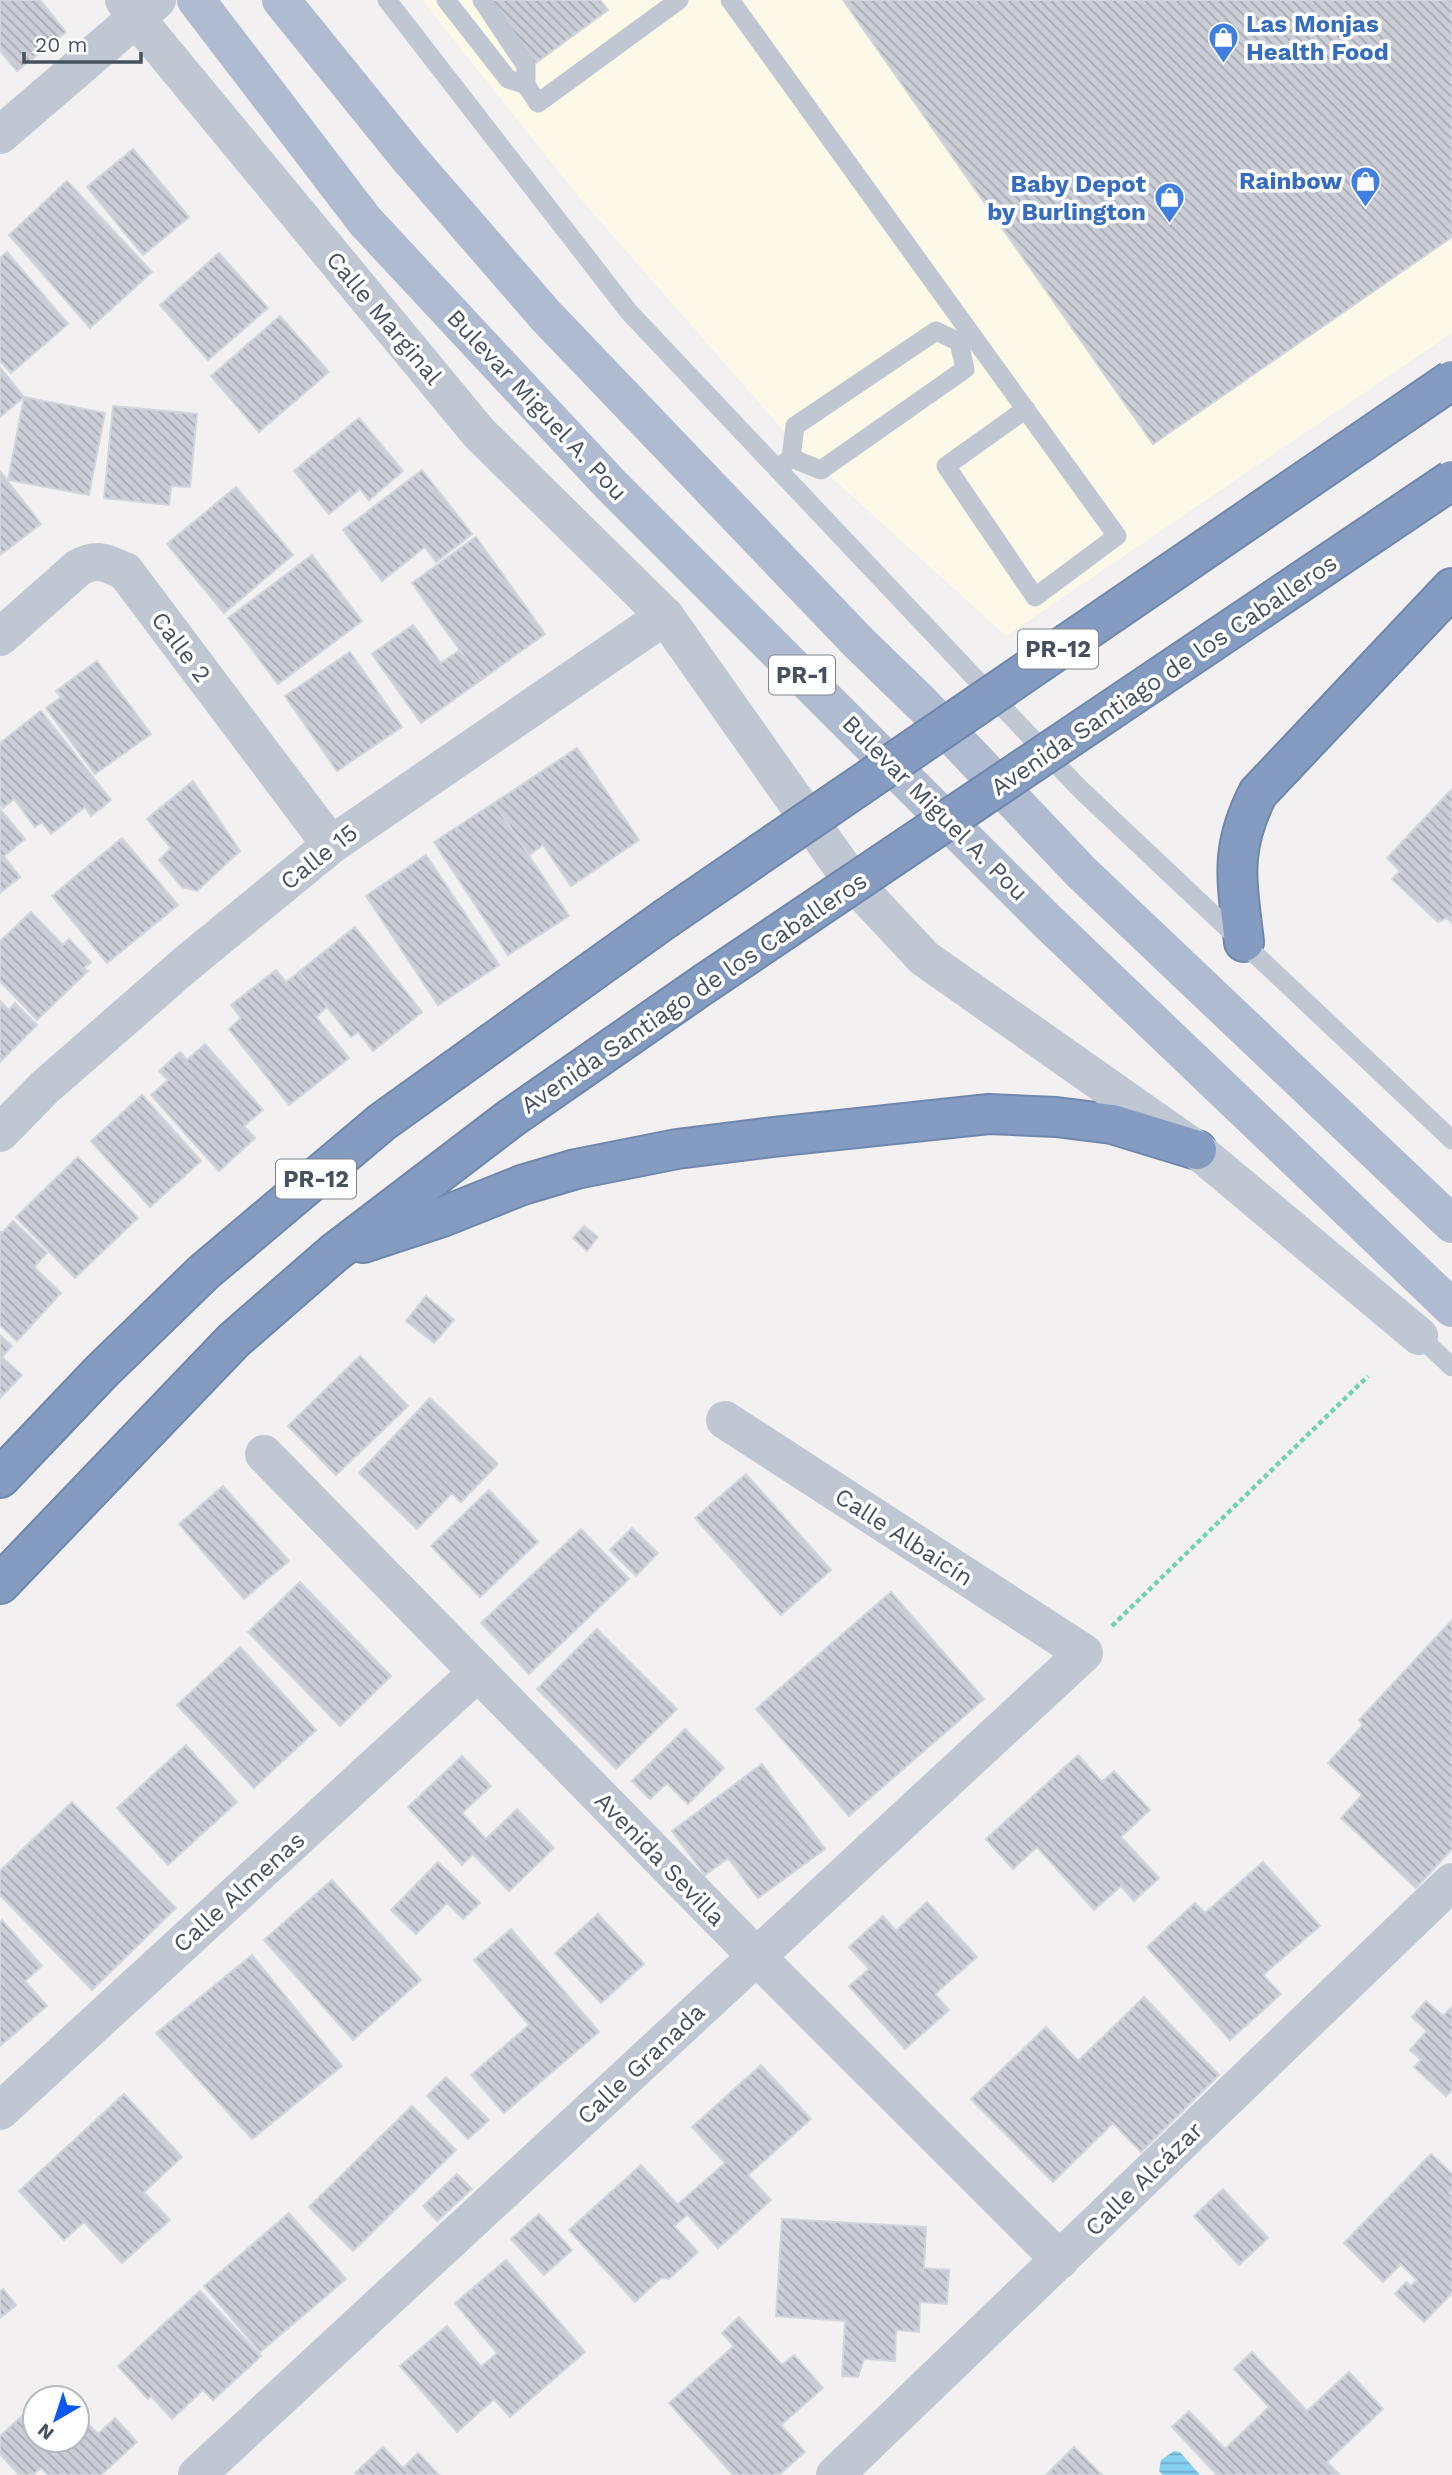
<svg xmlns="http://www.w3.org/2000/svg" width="1452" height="2475" font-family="'Work Sans',sans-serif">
<defs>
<pattern id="water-rules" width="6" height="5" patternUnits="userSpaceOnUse" patternTransform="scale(1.75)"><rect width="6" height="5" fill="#86d0f2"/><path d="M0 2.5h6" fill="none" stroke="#6fabc7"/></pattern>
<pattern id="building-back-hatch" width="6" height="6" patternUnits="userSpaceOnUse" patternTransform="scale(1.75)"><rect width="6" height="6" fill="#cbced6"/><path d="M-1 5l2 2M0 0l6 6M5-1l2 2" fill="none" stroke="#a7aab1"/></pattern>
</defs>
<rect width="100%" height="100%" fill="#f2f0f0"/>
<path fill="#fdf9e9" d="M422,0H1452V333L1006,636L798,447L579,197Z"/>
<path fill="url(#water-rules)" d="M1174,2451L1180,2452L1200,2475H1163L1159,2471L1161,2460Z"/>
<g fill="url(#building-back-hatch)" stroke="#d3d5dc" stroke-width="2">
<path d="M0,0H40L66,32L17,71L0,51Z"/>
<path d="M485,0H600L608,10L533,65Z"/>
<path d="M843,0H1452V237L1153,444Z"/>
<path d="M133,149L189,217L143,255L87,187Z"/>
<path d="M67,181L152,272L90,328L9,235Z"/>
<path d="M7,252L68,324L11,373L0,361V258Z"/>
<path d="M219,253L268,308L208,360L160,305Z"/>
<path d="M280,316L329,372L259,432L211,376Z"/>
<path d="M0,367L24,397L0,417Z"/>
<path d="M24,397L105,413L89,495L8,480Z"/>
<path d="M113,406L197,414L190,487L171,486L169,505L104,498Z"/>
<path d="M359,418L403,471L369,500L360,489L329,514L294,471Z"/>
<path d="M422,470L472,534L436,562L425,547L382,581L343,530Z"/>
<path d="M0,471L41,524L0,555Z"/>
<path d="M236,487L293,555L224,613L167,544Z"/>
<path d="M476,537L545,634L481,680L412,583Z"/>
<path d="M312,555L362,621L278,684L228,618Z"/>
<path d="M413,625L441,663L460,650L481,680L421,723L372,654Z"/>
<path d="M350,652L402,727L337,771L285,696Z"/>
<path d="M97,661L151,734L95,774L46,708L61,697L56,691Z"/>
<path d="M41,711L111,800L91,816L85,807L51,834L42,822L35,827L14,799L3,808L0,805V743Z"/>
<path d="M577,748L639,840L571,886L543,845L529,855L494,803Z"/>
<path d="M193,781L240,851L197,891L182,887L159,860L171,848L147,819Z"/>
<path d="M1452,789V923L1447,918L1438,922L1392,879L1400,871L1387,858Z"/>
<path d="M494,803L569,916L508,955L434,842Z"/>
<path d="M0,809L25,839L4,856L20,877L0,893Z"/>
<path d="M122,838L178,905L107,963L52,896Z"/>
<path d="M426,855L499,965L438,1005L366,896Z"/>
<path d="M31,912L63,945L69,939L91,962L84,968L88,971L37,1020L0,981V941Z"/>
<path d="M355,927L422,1012L373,1051L358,1032L351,1037L299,972Z"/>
<path d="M276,970L286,982L299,972L327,1007L316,1017L349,1058L289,1105L229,1029L241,1018L231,1005Z"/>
<path d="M0,1001L9,1010L15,1003L37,1025L0,1062Z"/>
<path d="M205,1044L263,1110L244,1126L255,1138L219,1171L151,1095L168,1080L159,1071L180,1052L187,1060Z"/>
<path d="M142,1095L201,1161L150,1207L91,1141Z"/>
<path d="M78,1157L138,1218L75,1278L16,1217Z"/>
<path d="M13,1221L47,1253L34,1267L61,1293L17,1341L0,1325V1232H3Z"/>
<path d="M584,1226L598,1237L587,1251L573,1238Z"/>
<path d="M426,1296L454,1320L434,1343L406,1321Z"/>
<path d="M0,1335L12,1346L2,1357L22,1375L0,1398Z"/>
<path d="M360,1356L408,1406L336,1475L288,1426Z"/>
<path d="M430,1398L498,1464L461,1502L452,1493L417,1529L359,1473Z"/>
<path d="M746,1474L831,1570L781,1615L695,1518Z"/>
<path d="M223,1486L289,1561L244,1599L179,1524Z"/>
<path d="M489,1490L538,1542L480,1597L431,1546Z"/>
<path d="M632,1528L658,1553L636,1576L610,1550Z"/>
<path d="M581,1529L629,1579L529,1674L481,1623Z"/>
<path d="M300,1582L391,1676L340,1726L248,1632Z"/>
<path d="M891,1592L984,1699L849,1816L756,1709Z"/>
<path d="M1452,1620V1849L1416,1888L1341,1818L1362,1795L1328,1763L1363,1725L1359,1720Z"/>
<path d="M597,1629L677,1709L616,1769L537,1689Z"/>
<path d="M240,1647L316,1730L254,1788L177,1705Z"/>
<path d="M685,1729L724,1768L688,1804L667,1783L650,1799L632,1781Z"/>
<path d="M186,1745L237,1802L168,1865L117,1808Z"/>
<path d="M1078,1755L1102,1782L1114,1771L1150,1810L1121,1837L1159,1878L1134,1901L1121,1886L1094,1910L1037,1847L1013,1869L986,1839Z"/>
<path d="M462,1756L491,1786L462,1813L486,1839L517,1809L554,1848L509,1891L473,1854L462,1865L408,1807Z"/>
<path d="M762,1764L825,1849L758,1898L728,1858L705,1875L672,1831Z"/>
<path d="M72,1802L176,1908L92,1990L0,1895V1871Z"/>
<path d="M438,1862L480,1903L463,1919L447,1903L416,1934L391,1910Z"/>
<path d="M1263,1862L1320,1926L1263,1975L1281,1994L1230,2040L1147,1947L1195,1903L1205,1913Z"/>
<path d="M332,1880L421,1980L353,2040L264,1940Z"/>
<path d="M927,1902L977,1957L935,1994L949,2010L905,2049L849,1986L869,1969L849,1947L883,1916L896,1931Z"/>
<path d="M598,1914L644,1964L601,2003L555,1953Z"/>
<path d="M2,1920L42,1966L25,1981L47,2006L0,2046V1923Z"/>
<path d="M511,1929L599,2032L504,2113L471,2075L529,2025L474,1960Z"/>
<path d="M252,1955L342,2066L252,2139L156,2033Z"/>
<path d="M1144,1997L1219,2075L1141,2152L1113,2123L1053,2182L971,2099L1046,2027L1078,2061Z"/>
<path d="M1426,2001L1443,2016L1452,2007V2090L1446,2096L1414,2067L1421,2060L1410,2050L1427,2031L1412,2017Z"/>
<path d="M761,2065L811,2119L748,2175L771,2200L718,2248L678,2204L725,2163L692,2127Z"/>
<path d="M446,2077L489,2120L468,2139L427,2096Z"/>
<path d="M124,2094L182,2157L144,2192L170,2220L122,2263L84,2222L64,2240L19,2191Z"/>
<path d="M412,2106L456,2150L353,2251L309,2207Z"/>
<path d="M1431,2154L1452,2174V2190L1449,2193L1452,2196V2293L1424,2322L1395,2294L1406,2282L1411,2286L1417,2280L1401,2264L1383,2282L1344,2243Z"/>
<path d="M641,2165L687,2215L674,2226L698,2252L669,2279L661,2278L635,2302L569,2230Z"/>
<path d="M457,2174L472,2189L437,2221L423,2206Z"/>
<path d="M1223,2189L1268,2238L1239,2265L1194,2216Z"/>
<path d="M289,2213L346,2279L260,2352L204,2286Z"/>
<path d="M539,2214L572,2250L544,2275L511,2239Z"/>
<path d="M782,2219L926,2227L924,2268L949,2270L947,2304L920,2302L919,2332L896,2330L895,2361L864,2359L858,2377L842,2376L845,2321L776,2316Z"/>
<path d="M506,2260L585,2352L510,2417L494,2399L457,2432L400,2366L447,2326L481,2367L497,2353L455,2303Z"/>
<path d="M3,2289L16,2305L0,2318V2292Z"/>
<path d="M200,2291L261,2356L213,2400L203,2390L172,2419L151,2396L148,2399L118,2366Z"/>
<path d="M739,2317L782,2365L794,2355L823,2388L781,2425L805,2452L779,2475H733L669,2403L734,2346L722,2333Z"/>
<path d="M1252,2352L1307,2411L1349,2372L1383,2409L1327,2462L1340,2475H1217L1172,2427L1189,2411L1225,2449L1269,2407L1234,2369Z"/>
<path d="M54,2387L64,2398H41Z"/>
<path d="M35,2404V2440H77V2412L98,2434L115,2418L137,2442L101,2475H48L41,2468L33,2475H19L0,2454V2436Z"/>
<path d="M383,2447L403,2468L418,2453L439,2475H357L355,2473Z"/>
<path d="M1074,2447L1102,2475H1046Z"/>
</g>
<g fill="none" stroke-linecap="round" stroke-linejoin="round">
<defs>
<g id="highway">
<path d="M1244,942C1237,881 1229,850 1258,793L1452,588"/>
<path d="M363,1243L442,1217L522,1185L576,1169L677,1149L773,1137L989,1114L1056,1117L1112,1124L1197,1150"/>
<path d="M0,1478L102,1371L204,1272L382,1122L665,919"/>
<path d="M0,1584L234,1340L334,1253L511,1118L704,984"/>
</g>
</defs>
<use href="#highway" stroke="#6f87ad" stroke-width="42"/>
<path stroke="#71d3ad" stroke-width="4.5" stroke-dasharray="5 3.5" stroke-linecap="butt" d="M1112,1626L1368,1376"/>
<g stroke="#bfc8d2" stroke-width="19">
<path d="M387,0L629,312L1079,788L1452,1140"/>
<path d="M446,0L508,79L526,85"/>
<path d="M482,0L526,66V85L538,103L679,0"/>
<path d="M730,0C859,178 988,357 1117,536L1035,597L946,466L1026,409"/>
<path d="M791,458L821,470L965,369L959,342"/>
<path d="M777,469L791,458L795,426L936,331L959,342"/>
<path d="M1419,1336L1452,1367"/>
</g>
<g stroke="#bfc8d2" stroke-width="38">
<path d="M124,0L136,18L479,433L665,616L852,881L924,958L1197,1150L1419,1336"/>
<path d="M0,135L157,0"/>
<path d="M0,637L78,568C98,557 105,563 125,571L331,845"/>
<path d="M0,1133L44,1088L186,964L331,845L665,616"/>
<path d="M264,1454L757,1957L1060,2260"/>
<path d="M0,2111L478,1672"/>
<path d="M197,2475L1084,1653L725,1420"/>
<path d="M835,2475L1452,1882"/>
</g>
<g stroke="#aebbd0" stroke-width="38">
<path d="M196,0L365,221L611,485L1047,921L1452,1308"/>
<path d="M281,0L408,157L546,316L859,643L923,705L1081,872L1452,1224"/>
</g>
<use href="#highway" stroke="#849cc1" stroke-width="38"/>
<defs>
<g id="highway-bridge">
<path d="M665,919L1452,380"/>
<path d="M704,984L1452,480"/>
</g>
</defs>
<use href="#highway-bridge" stroke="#6f87ad" stroke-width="42" stroke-linecap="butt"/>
<use href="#highway-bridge" stroke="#849cc1" stroke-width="38"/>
</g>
<defs>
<symbol id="shop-pin" viewBox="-11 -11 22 30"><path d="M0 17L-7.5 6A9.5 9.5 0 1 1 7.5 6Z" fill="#3f7fe0" stroke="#fff"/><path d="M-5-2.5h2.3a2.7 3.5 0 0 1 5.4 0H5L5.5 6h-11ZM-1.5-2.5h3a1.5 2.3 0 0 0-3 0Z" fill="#fff"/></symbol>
</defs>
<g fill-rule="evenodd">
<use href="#shop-pin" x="1206" y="20" width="35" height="47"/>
<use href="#shop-pin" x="1348" y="164" width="35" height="47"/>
<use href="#shop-pin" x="1152" y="180" width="35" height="47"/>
</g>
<g text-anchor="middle" stroke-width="7" stroke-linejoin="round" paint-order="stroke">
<g fill="#fff" stroke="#7e858f" stroke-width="2">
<rect x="1018" y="629.5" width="80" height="39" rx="5"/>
<rect x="769" y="655.5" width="66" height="39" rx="5"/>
<rect x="276" y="1159.5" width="80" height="39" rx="5"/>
</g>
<g font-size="23" font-weight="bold" fill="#46515f">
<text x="1058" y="657">PR-12</text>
<text x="802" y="683">PR-1</text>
<text x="316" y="1187">PR-12</text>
</g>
<g font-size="24" font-weight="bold" fill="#366cbe" stroke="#fff" text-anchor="end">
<text x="1246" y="32" text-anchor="start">Las Monjas<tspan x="1246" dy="28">Health Food</tspan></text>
<text x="1342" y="189">Rainbow</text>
<text x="1146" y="192">Baby Depot<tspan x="1146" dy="28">by Burlington</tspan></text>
</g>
<g font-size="24" fill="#46515f" stroke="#fff">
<text transform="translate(384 318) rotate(50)" y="8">Calle Marginal</text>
<text transform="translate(537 405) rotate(47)" y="8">Bulevar Miguel A. Pou</text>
<text transform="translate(181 647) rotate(53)" y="8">Calle 2</text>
<text transform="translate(1164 675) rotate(-34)" y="8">Avenida Santiago de los Caballeros</text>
<text transform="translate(935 808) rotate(45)" y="8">Bulevar Miguel A. Pou</text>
<text transform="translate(319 857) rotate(-38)" y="8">Calle 15</text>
<text transform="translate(694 993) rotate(-34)" y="8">Avenida Santiago de los Caballeros</text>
<text transform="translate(904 1537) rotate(33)" y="8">Calle Albaicín</text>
<text transform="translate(660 1859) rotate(46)" y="8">Avenida Sevilla</text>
<text transform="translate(239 1892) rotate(-42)" y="8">Calle Almenas</text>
<text transform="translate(641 2064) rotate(-43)" y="8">Calle Granada</text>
<text transform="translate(1144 2179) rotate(-44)" y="8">Calle Alcázar</text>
</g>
</g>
<g transform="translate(56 2419) rotate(219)"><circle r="33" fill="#ffffff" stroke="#b5b9bf" stroke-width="2"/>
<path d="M0-5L12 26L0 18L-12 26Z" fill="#0d58ef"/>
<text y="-10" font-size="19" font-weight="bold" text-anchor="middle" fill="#46515f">N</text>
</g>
<path d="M24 52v10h117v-10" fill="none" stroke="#46515f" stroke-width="3.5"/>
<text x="35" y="52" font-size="21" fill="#46515f" stroke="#ffffff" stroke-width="5" paint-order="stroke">20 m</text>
</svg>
